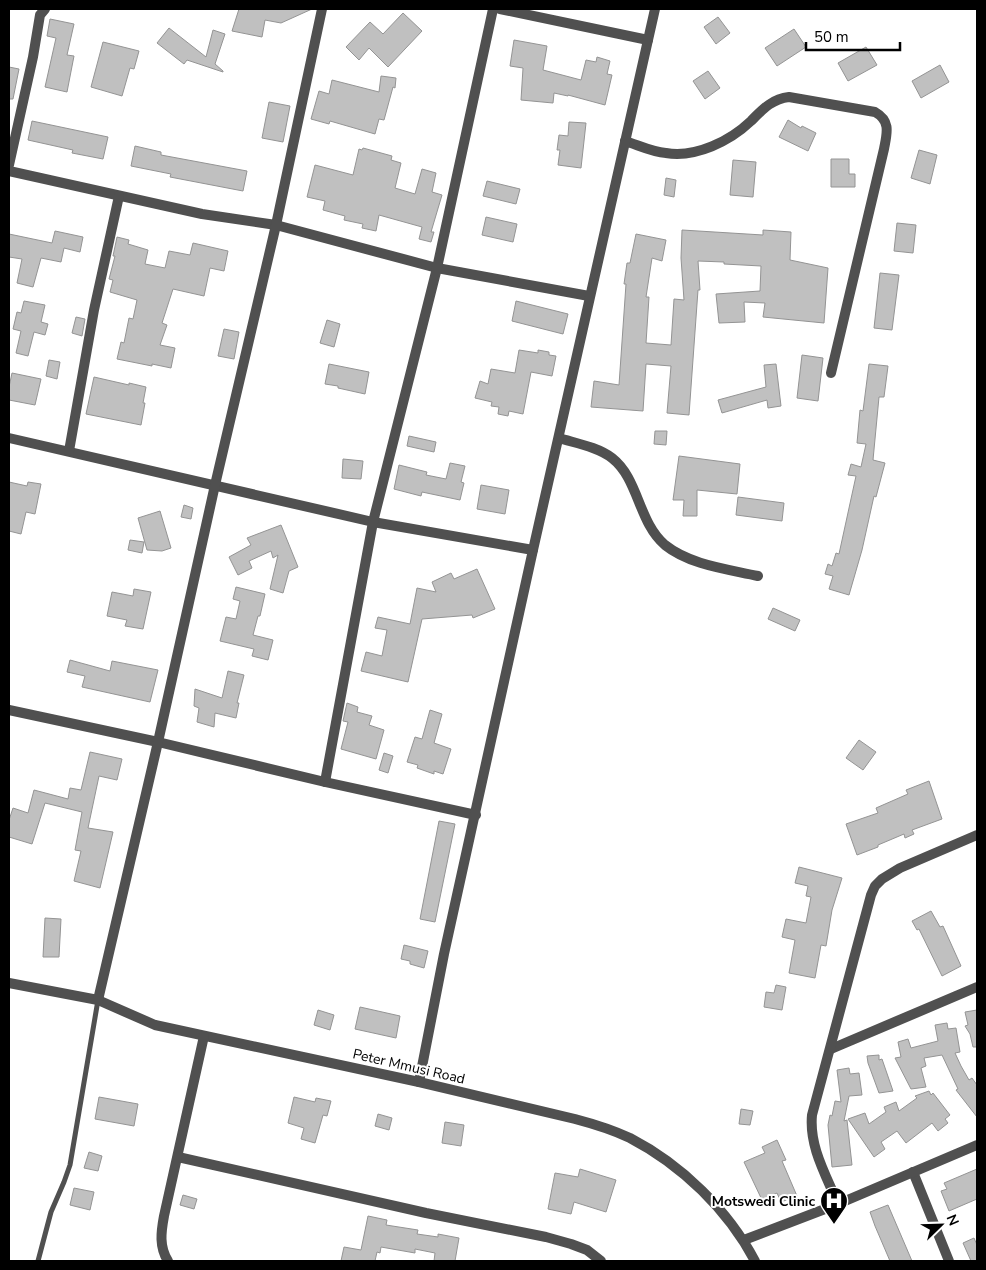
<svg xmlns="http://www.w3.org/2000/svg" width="986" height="1270" font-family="'Nunito Sans',sans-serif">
<rect width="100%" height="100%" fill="#fff"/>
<g fill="#c0c0c0" stroke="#949494">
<path d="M239,9H312L281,23L265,20L262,37L232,31Z"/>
<path d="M403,13L422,31L388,67L369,48L359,60L346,47L370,22L383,34Z"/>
<path d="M718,17L730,33L716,44L704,27Z"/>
<path d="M50,19L74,24L67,55L74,56L67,92L45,87L56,38L47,36Z"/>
<path d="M169,28L206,57L213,30L225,34L215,64L223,71V72L187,60L184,64L157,43Z"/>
<path d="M794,29L806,47L777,66L765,48Z"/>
<path d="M514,40L547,46L543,70L581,80L586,60L596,62L597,57L610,61L607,74L612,75L605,105L568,95V96L554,93L553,103L521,100L523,68L510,66Z"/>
<path d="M103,42L139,51L134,69L130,68L122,96L91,87Z"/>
<path d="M866,47L877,65L848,81L838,63Z"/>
<path d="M940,65L949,82L921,98L912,81Z"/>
<path d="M9,67L19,69L13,99H9Z"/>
<path d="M708,71L720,88L705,99L693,81Z"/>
<path d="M381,76L396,78L395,88L393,87L384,120L379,119L375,134L330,121L329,124L311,119L319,91L329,94L332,80L379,92Z"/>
<path d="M269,102L290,106L283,142L262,138Z"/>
<path d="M788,120L801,128L802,126L816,133L808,151L779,137Z"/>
<path d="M32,121L108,137L103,159L72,153L73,150L28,140Z"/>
<path d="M569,122L586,123L581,168L558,165L560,150H557L559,135L568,136Z"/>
<path d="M135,146L161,152V155L247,171L243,191L170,177L171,174L131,166Z"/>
<path d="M363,148L392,156L391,160L401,163L395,188L415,194L422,169L436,173L432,192L442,195L431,232H434L431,242L419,239L422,227L379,215L376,231L362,228L363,224L344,220L345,216L323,210L325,201L307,197L315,165L353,175L359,149L362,150Z"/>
<path d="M919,150L937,155L930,184L911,178Z"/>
<path d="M831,159H849V174H855V187H831Z"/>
<path d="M733,160L756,162L753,197L730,195Z"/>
<path d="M666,178L676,180L674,197L664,195Z"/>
<path d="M487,181L520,189L516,204L483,196Z"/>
<path d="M486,217L517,224L513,242L482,235Z"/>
<path d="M897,223L916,225L913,253L894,251Z"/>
<path d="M682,230L763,235V230L791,232L790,260L828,268L824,323L763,317L765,303L744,302L745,322L719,323L716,294L760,291L761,266L724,264V262L698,261L700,290H698L689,415L667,413L671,366L646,364L643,411L591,407L594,381L619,385L626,284H624L627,263H630L636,234L666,240L662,261L652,258L646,297H649L646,343L671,345L674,299L684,300L681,258Z"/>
<path d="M55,231L83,237L80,252L64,248L61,262L41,258L33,287L17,283L22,259L9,257V234L52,243Z"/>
<path d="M117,237L129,240L128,244L148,250L145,264L165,268L169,251L190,255L193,243L228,251L224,271L210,268L204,296L173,289L162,323L167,325L160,345L175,348L171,368L152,364V366L117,359L121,342L124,343L129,318L133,319L137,300L110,292L113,280L109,279L115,256H113Z"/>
<path d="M880,273L899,275L892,330L874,328Z"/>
<path d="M24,301L45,305L41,322L48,324L45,335L34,332L28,356L16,353L21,331L13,329L17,312L21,313Z"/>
<path d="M516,301L568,314L563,334L512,321Z"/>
<path d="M76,317L85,319L82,336L72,333Z"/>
<path d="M327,320L340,324L334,347L320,343Z"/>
<path d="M224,329L239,332L234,359L218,356Z"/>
<path d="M519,350L538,353V350L549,352V355L556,356L552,376L531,372L523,414L509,411L508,416L498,414L499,407L491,406L492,402L475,398L480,381L488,384L491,369L515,373Z"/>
<path d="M802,355L823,358L818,401L797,398Z"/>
<path d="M49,360L60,362L57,379L46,376Z"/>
<path d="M329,364L369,372L365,394L338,388V386L325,384Z"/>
<path d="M776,364L781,406L768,408L767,400L722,413L718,400L766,387L764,365Z"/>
<path d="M869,364L888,366L884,397H879L873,460L885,463L876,497L874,496L862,550L849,595L829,589L833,576L825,574L828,564L832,566L836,553L839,554L856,476L848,475L851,464L861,467L866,444L857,443L860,410L863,411Z"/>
<path d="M12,373L41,379L35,405L9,400V387Z"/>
<path d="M94,377L129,385V383L146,387L143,403H145L141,425L86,414Z"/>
<path d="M655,431H667L666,445L654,444Z"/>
<path d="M409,436L436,442L434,452L407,446Z"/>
<path d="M679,456L740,464L737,494L697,490V516H683L684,500H673Z"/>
<path d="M343,459L363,461L361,479L342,478Z"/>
<path d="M450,463L465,466L461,482L464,483L460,500L422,492L421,496L394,489L399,465L427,472L426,475L446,479Z"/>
<path d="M9,482L27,486L28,482L41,484L35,514L26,512L21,534L9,531Z"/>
<path d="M481,485L509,490L505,514L477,509Z"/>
<path d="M738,497L784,503L782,521L736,515Z"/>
<path d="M184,505L193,508L191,519L181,517Z"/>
<path d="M160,511L171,548L162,551L147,550L138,518Z"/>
<path d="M281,525L298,567L289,571L283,593L270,589L278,555L273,558L271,551L249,561L252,568L238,575L229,557L251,545L247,538Z"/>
<path d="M130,540L144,542L142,553L128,550Z"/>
<path d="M477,569L495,609L473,618L472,615L422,619L408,682L361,671L366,652L382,656L387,630L375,628L378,617L410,624L417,588L436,592L432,582L451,573L454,579Z"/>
<path d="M236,587L265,594L260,616H258L253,635L273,640L268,660L252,656L254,649L220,641L226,617L236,619L240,601L233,599Z"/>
<path d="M134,589L151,592L143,629L125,626L127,620L107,616L112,592L133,596Z"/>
<path d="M773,608L800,620L795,631L768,619Z"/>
<path d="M70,660L110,671L112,661L158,670L150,702L82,687L85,676L67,672Z"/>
<path d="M228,671L244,675L237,703H239L236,718L215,713L214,727L197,722L199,708L194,706L195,689L222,698Z"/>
<path d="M347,703L358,707L357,712L372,716L369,725L384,730L376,759L341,749L348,722L343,721Z"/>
<path d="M430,710L442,714L434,743L451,749L443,774L434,771V774L417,768L418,765L407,762L415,737L422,739Z"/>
<path d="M859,740L876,752L863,770L846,758Z"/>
<path d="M90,752L122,759L117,780L99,776L88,828L113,832L100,888L74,881L81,851L75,850L82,812L45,803L32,844L9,837V820L13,808L28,813L34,790L68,799L70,788L81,790Z"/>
<path d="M384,753L393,756L388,773L379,770Z"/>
<path d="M929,781L942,819L912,830L914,834L905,838L904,834L878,845V847L857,855L846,824L878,813L876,808L908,794L906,790Z"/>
<path d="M439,821L455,824L435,922L420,919Z"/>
<path d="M799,867L842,878L832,910L826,946L821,945L815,978L789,973L795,940L782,937L786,919L806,923L811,897L806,896L808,886L795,883Z"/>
<path d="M931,911L940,927L943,926L961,966L942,976L919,929L917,930L912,921Z"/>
<path d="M45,918L61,919L59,957H43Z"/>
<path d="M404,945L428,951L424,968L410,964V961L401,959Z"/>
<path d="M776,985L786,987L782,1010L764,1007L766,992L774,993Z"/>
<path d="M360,1007L400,1016L396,1038L355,1029Z"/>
<path d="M318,1010L334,1015L330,1030L314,1025Z"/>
<path d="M977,1010V1048L976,1047H973L970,1034L965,1026L968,1025L965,1012Z"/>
<path d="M947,1023L948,1029L956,1028L960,1052L955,1053L961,1066L969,1080L972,1078L977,1085V1117L956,1090L958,1089L942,1055L924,1058L926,1066L921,1068L926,1087L911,1089L895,1058L901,1057L898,1042L908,1039L911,1048L938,1041L935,1025Z"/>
<path d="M879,1055V1060L882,1059L893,1091L879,1093L868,1063L867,1056Z"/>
<path d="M849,1068L850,1074L859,1073L862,1095L849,1096L844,1121L847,1120L852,1165L832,1167L828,1125L830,1115L832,1116L835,1101L841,1102L837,1070Z"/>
<path d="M929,1091L931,1095L933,1093L950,1115L945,1119L948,1123L938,1131L932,1123L906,1143L897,1131L881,1142L885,1149L874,1157L848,1119L865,1113L869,1124L886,1112L884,1107L896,1102L899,1111L917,1098L915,1096Z"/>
<path d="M99,1097L138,1104L134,1126L95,1119Z"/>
<path d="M294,1097L315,1102L316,1098L331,1101L327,1116L323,1115L315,1143L301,1139L304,1128L288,1123Z"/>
<path d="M741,1109L753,1111L750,1125L739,1124Z"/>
<path d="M378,1114L392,1118L389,1130L375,1126Z"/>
<path d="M445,1122L464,1125L461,1146L442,1143Z"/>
<path d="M777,1140L786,1160L782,1161L797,1196L781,1202L777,1193L762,1200L744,1162L765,1153L762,1147Z"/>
<path d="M89,1152L102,1156L98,1171L84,1168Z"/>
<path d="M580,1169L616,1180L606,1212L574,1202L571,1214L548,1209L555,1173L578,1177Z"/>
<path d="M977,1169V1199L949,1211L941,1191L947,1189L944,1183Z"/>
<path d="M74,1188L94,1192L90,1210L70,1205Z"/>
<path d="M183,1195L197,1199L194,1209L180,1205Z"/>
<path d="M888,1205L912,1261H890L875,1226L870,1212Z"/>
<path d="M368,1216L387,1220L386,1225L418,1230L417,1234L438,1237V1234L459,1238L455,1261H434L435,1253L415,1249V1253L381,1247L380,1253L377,1252L375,1261H341L344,1247L361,1250Z"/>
<path d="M974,1238L977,1245V1261H971L963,1243Z"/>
</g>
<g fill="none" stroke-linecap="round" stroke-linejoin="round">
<path stroke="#505050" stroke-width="5" d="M38,1261L51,1212L64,1182L70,1165L98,1000"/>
<g stroke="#505050" stroke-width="10">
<path d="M500,9L648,40"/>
<path d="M625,141C638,145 652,152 666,153C696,158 730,141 751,121C763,109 772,99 789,97L875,112C891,121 887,133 884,149L831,373"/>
<path d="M9,165L33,57L40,15L45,9"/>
<path d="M9,171L202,214L276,225L437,268L589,296"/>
<path d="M9,438L373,522L533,550"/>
<path d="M559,438C575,443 598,447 612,458C639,479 638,522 665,545C690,565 727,569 758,576"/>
<path d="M69,451L94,310L119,196"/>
<path d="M9,710L158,742L325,782L476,815"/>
<path d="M325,782L373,522L437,268L493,9"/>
<path d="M9,983L98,1000L155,1025L419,1082L575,1119C594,1124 613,1130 630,1138C682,1165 728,1210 755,1261"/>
<path d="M98,1000L158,742L215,485L276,225L322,9"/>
<path d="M831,1049L977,987"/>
<path d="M419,1082L444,954L533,550L655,9"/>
<path d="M178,1157L426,1213L546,1237L571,1244L587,1250L601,1261"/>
<path d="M913,1172L949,1261"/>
<path d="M838,1204C826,1175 809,1147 812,1115L871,895L875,886L882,879L900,868L977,835"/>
<path d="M744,1240L838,1204L977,1145"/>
<path d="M168,1261C159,1247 161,1232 164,1216L204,1036"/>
</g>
</g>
<defs>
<symbol id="hospital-pin" viewBox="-11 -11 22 30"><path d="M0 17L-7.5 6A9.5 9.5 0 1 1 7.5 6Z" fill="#000" stroke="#fff"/><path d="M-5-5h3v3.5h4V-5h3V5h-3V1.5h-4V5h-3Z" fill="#fff"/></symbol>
</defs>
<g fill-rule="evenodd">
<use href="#hospital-pin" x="818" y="1185" width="32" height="43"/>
</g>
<g text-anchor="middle" stroke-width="4" stroke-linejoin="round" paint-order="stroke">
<g font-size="14" fill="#000" stroke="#fff">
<text transform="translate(409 1066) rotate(13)" y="5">Peter Mmusi Road</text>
</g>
<g font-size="14" font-weight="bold" fill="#000" stroke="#fff" text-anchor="end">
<text x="815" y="1206">Motswedi Clinic</text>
</g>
</g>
<rect width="986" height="1270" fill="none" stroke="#000000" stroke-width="20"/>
<g transform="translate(941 1225) rotate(67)" stroke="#ffffff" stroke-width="4" paint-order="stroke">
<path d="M0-4L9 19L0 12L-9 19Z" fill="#000000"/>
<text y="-8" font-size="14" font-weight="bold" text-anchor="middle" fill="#000000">N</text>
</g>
<path d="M806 42v8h94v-8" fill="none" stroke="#000000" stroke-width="2.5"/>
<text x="814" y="42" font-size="15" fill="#000000" stroke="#ffffff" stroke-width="4" paint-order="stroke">50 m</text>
</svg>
